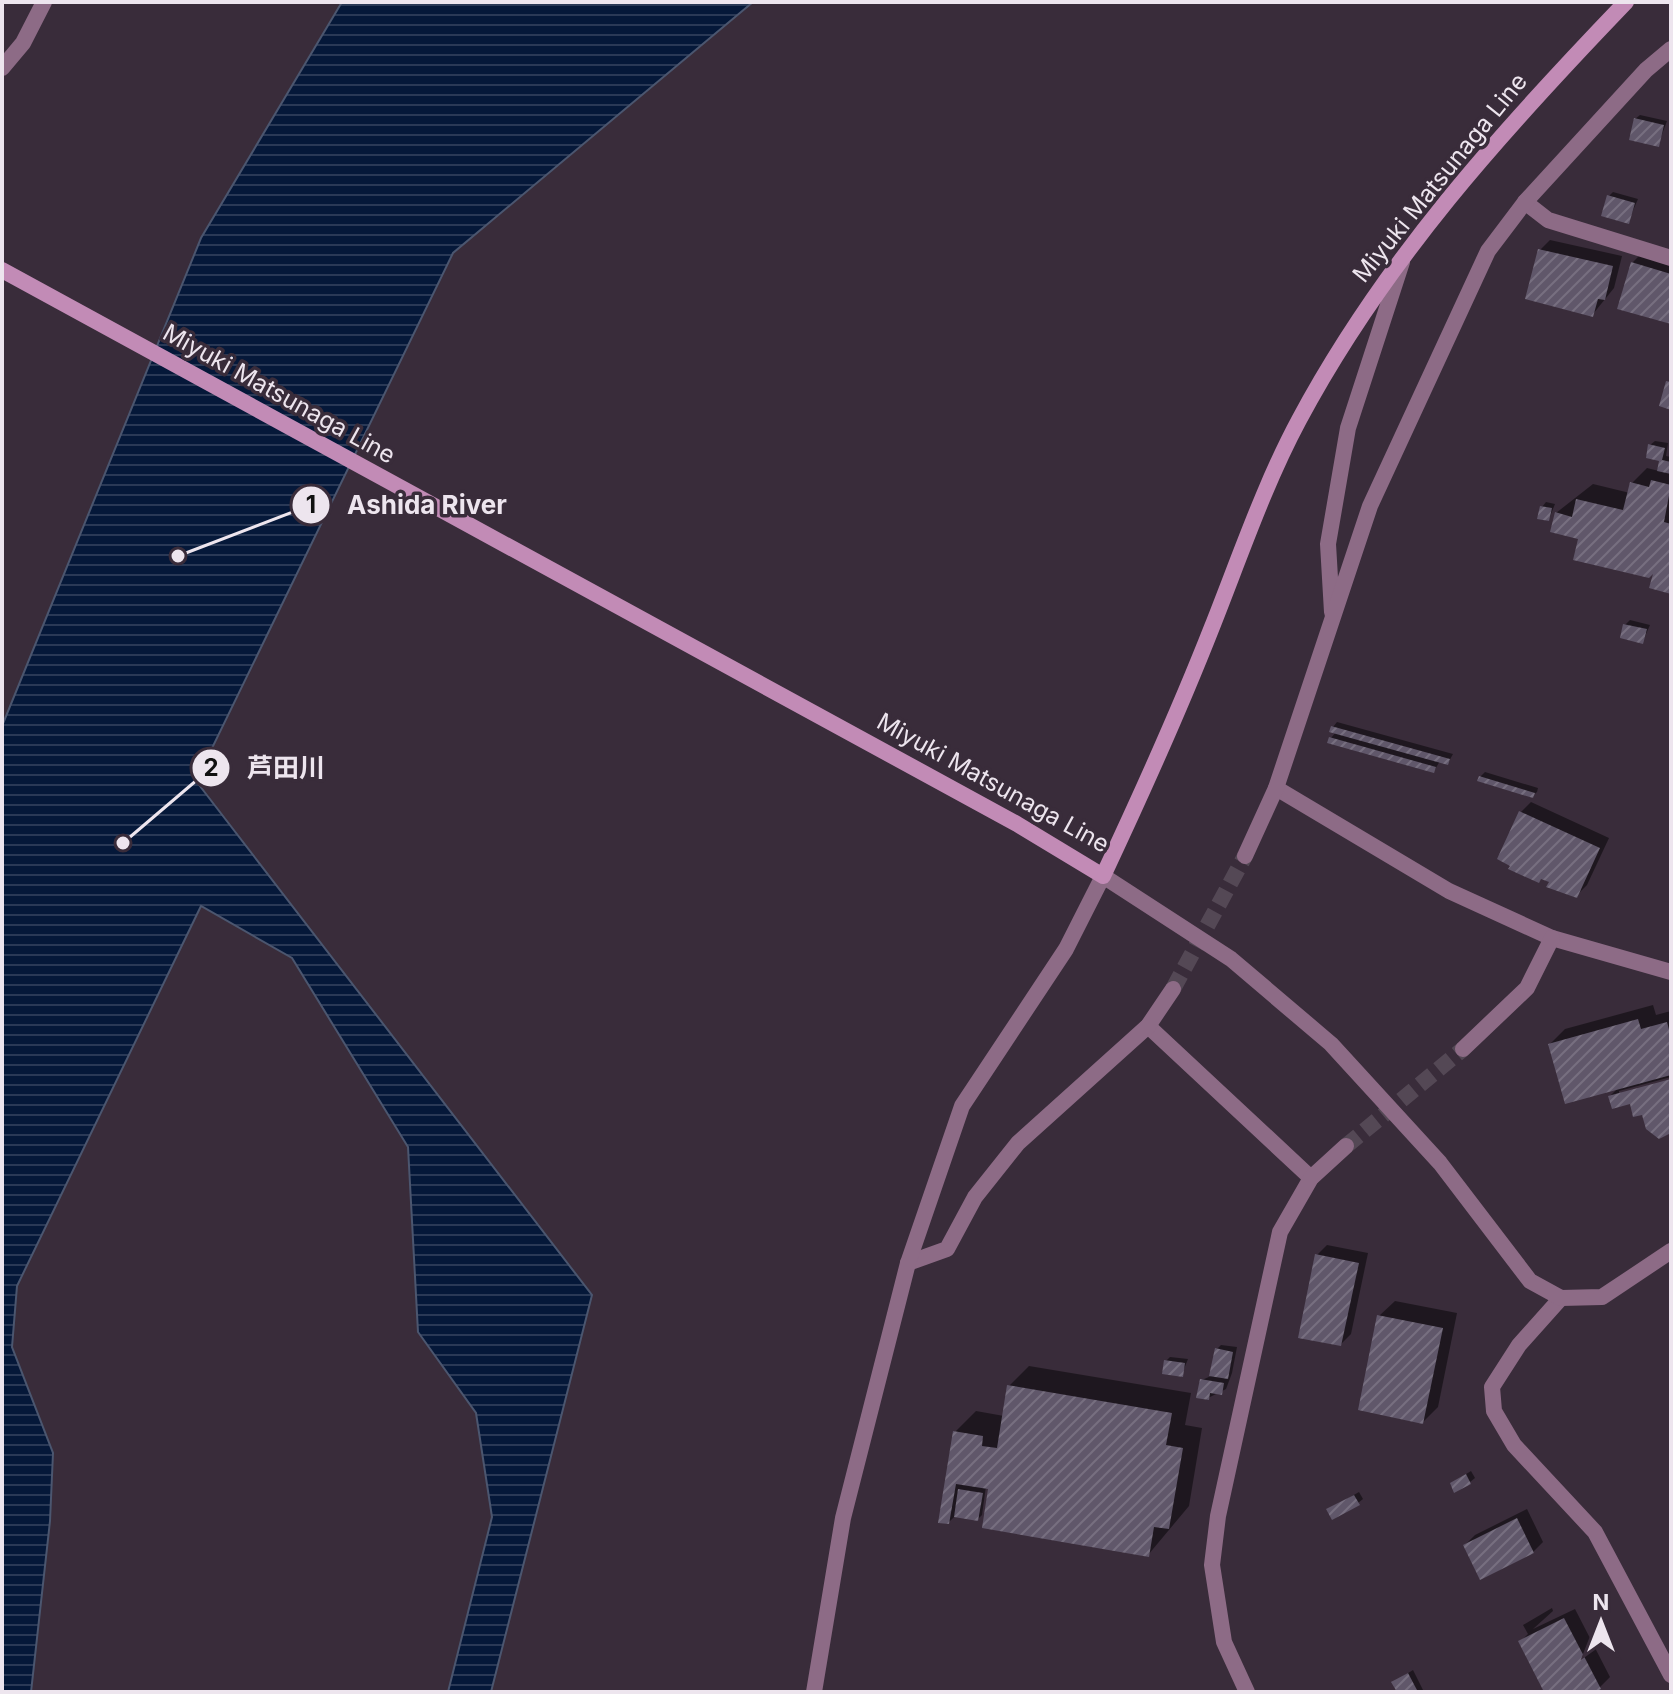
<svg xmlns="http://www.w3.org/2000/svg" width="1673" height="1694" font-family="Inter,'Noto Sans JP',sans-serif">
<defs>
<pattern id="water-rules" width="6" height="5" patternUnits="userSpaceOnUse" patternTransform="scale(2)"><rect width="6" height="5" fill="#051839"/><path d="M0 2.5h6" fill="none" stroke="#2a3956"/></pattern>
<pattern id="building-hatch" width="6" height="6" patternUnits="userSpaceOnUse" patternTransform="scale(2)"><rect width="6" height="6" fill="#60576a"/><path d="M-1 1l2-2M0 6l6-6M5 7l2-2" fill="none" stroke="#776f80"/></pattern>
</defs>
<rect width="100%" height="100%" fill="#392c3a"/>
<path fill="url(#water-rules)" stroke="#4b566f" stroke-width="2" d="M342,2H753L453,253L196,781L592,1295L491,1692H448L492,1517L476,1413L418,1332L408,1147L292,958L201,906L17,1286L12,1347L53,1453L50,1521L31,1692H2V726L201,238Z"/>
<g fill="#0007">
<path d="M1640,115L1667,121L1658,145L1635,119Z"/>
<path d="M1613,192L1638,199L1628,222L1609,196Z"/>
<path d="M1550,240L1622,256L1614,288L1593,314L1540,250Z"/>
<path d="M1642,253L1671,261V322L1632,263Z"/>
<path d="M1655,441L1668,443L1666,456L1671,457V591L1657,568L1581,537L1556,513L1593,484L1630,493L1632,483L1647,468L1659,471L1661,459L1650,445Z"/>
<path d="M1546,502L1555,504L1549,519L1542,507Z"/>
<path d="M1630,620L1650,625L1643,641L1625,625Z"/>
<path d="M1337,722L1453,754L1448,763L1440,761L1434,771L1331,738L1336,732L1333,727Z"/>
<path d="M1485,772L1538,788L1537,792L1532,796L1480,777Z"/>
<path d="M1531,802L1609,838L1587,885L1577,895L1499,858L1521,812Z"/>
<path d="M1653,1005L1656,1015L1671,1011V1077L1619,1091V1095L1671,1081V1133L1632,1101L1610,1096L1619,1087L1550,1044L1565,1029Z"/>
<path d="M1327,1245L1368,1253L1351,1334L1341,1344L1317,1255Z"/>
<path d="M1395,1301L1457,1313L1438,1407L1423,1422L1379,1316Z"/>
<path d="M1221,1345L1237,1347L1232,1373L1226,1389L1208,1398L1202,1380L1211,1376L1217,1349Z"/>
<path d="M1170,1357L1188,1359L1182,1374L1166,1361Z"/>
<path d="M1029,1366L1191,1393L1185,1425L1202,1428L1189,1506L1148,1555L986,1486L982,1515L978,1519L955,1516L949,1522L955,1432L976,1411L1004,1416L1009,1386Z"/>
<path d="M1471,1471L1475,1478L1470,1482L1452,1483Z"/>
<path d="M1359,1492L1363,1499L1358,1503L1328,1510Z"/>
<path d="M1527,1509L1543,1542L1533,1552L1465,1545L1475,1535Z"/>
<path d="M1552,1608L1553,1611L1533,1629L1575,1609L1610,1677L1600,1687L1590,1692H1546L1520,1642L1528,1634L1523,1625Z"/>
<path d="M1413,1670L1424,1692H1399L1394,1682Z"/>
</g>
<g fill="url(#building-hatch)">
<path d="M1634,118L1664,125L1659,147L1629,140Z"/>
<path d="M1607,195L1635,203L1629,224L1601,216Z"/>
<path d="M1538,249L1613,266L1605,300L1598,299L1593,317L1525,299Z"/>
<path d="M1631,262L1671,274V324L1617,309Z"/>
<path d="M1666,381L1671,382V410L1659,406Z"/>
<path d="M1648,444L1665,448L1662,460L1671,462V474L1657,471L1659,461L1646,458Z"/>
<path d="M1651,480L1671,485L1664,522L1671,524V594L1649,588L1653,574L1649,578L1573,560L1578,539L1550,532L1555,512L1572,517L1576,499L1623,510L1630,482L1649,487Z"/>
<path d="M1540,506L1552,508L1549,521L1537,519Z"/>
<path d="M1623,624L1647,629L1643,644L1620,638Z"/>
<path d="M1331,726L1450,759L1448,765L1329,732Z"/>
<path d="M1329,737L1436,767L1434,773L1327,743Z"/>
<path d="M1479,776L1535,793L1533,798L1477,781Z"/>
<path d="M1519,811L1600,848L1577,898L1546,887L1549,882L1541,879L1539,883L1508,869L1510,866L1497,859Z"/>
<path d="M1638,1019L1641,1029L1667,1022L1671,1037V1075L1565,1104L1548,1044Z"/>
<path d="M1671,1079V1133L1659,1139L1646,1129L1642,1115L1633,1117L1630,1104L1612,1109L1608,1096Z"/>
<path d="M1315,1254L1359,1263L1341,1346L1298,1338Z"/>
<path d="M1377,1315L1443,1328L1423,1424L1358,1410Z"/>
<path d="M1215,1348L1233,1352L1228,1379L1209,1376Z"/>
<path d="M1164,1360L1185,1363L1183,1377L1162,1374Z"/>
<path d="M1200,1379L1224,1383L1222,1395L1210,1393L1209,1400L1196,1398Z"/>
<path d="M1007,1385L1172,1413L1166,1445L1183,1448L1169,1529L1154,1527L1149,1557L982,1528L988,1489L956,1484L949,1524L938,1523L953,1431L983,1436L982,1446L997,1448Z"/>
<path d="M1466,1474L1471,1484L1454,1493L1450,1483Z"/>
<path d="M958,1489L983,1493L978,1521L954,1517Z"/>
<path d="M1354,1495L1360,1505L1332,1520L1326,1509Z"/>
<path d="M1517,1518L1534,1553L1480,1580L1463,1545Z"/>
<path d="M1564,1618L1601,1689L1595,1692H1544L1518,1641Z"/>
<path d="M1408,1673L1418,1692H1397L1391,1682Z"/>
</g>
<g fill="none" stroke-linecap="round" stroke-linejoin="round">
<g stroke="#544855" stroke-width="16" stroke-dasharray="16 8" stroke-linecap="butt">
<path d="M1173,989L1245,856"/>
<path d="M1346,1146L1463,1049"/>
</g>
<g stroke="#8d6b86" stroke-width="16">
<path d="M1525,202L1548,220L1671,258"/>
<path d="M1332,612L1328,544L1348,428L1402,262"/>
<path d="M1276,788L1449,891L1552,938L1671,972"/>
<path d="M1245,856L1276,788L1370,506L1488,251L1525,202L1646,70L1671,49"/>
<path d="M1148,1026L1311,1178"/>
<path d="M1463,1049L1527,988L1552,938"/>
<path d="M908,1263L947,1249L975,1197L1018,1143L1148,1026L1173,989"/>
<path d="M1247,1692L1224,1642L1212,1565L1218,1516L1280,1232L1311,1178L1346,1146"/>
</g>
<g stroke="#8d6b86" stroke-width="16">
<path d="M2,68L23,43L44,2"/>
<path d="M1561,1298L1519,1345L1492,1387L1494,1411L1514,1445L1595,1532L1671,1675"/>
<path d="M814,1692L843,1518L908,1263L962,1106L1066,949L1103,876L1231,959L1331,1044L1440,1163L1530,1281L1561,1298L1602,1297L1671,1251"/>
</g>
<path stroke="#c28bb6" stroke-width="16" d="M2,270L1017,824L1103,876C1142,793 1179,711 1212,627C1239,559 1265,483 1299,420C1384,261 1502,131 1626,2"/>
</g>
<g text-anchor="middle" stroke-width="7" stroke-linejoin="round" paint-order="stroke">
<g font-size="24" fill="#ede5ee" stroke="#392c3a">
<text transform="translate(1440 178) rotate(-51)" y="8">Miyuki Matsunaga Line</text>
<text transform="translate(279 394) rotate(29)" y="8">Miyuki Matsunaga Line</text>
<text transform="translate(993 783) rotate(29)" y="8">Miyuki Matsunaga Line</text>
</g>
</g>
<path fill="none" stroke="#ede5ee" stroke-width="3" d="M178 556L311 505M123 843L211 768"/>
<g fill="#ede5ee" stroke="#392c3a" stroke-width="3">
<circle cx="178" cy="556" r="8"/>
<circle cx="123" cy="843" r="8"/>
<circle cx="311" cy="505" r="20"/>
<circle cx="211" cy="768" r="20"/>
</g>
<g font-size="24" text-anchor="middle" font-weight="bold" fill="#111">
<text x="311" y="513">1</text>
<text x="211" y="776">2</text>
</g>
<g font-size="26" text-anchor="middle" font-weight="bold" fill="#ede5ee" stroke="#392c3a" stroke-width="7" stroke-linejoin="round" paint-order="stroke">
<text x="427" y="514">Ashida River</text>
<text x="286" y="777">芦田川</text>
</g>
<rect width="1673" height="1694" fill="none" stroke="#ede5ee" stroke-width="8"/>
<g transform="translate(1601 1622)" stroke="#392c3a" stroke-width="6" paint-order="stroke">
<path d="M0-6L14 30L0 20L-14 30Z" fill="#ede5ee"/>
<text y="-12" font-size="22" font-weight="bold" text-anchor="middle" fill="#ede5ee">N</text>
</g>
</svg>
